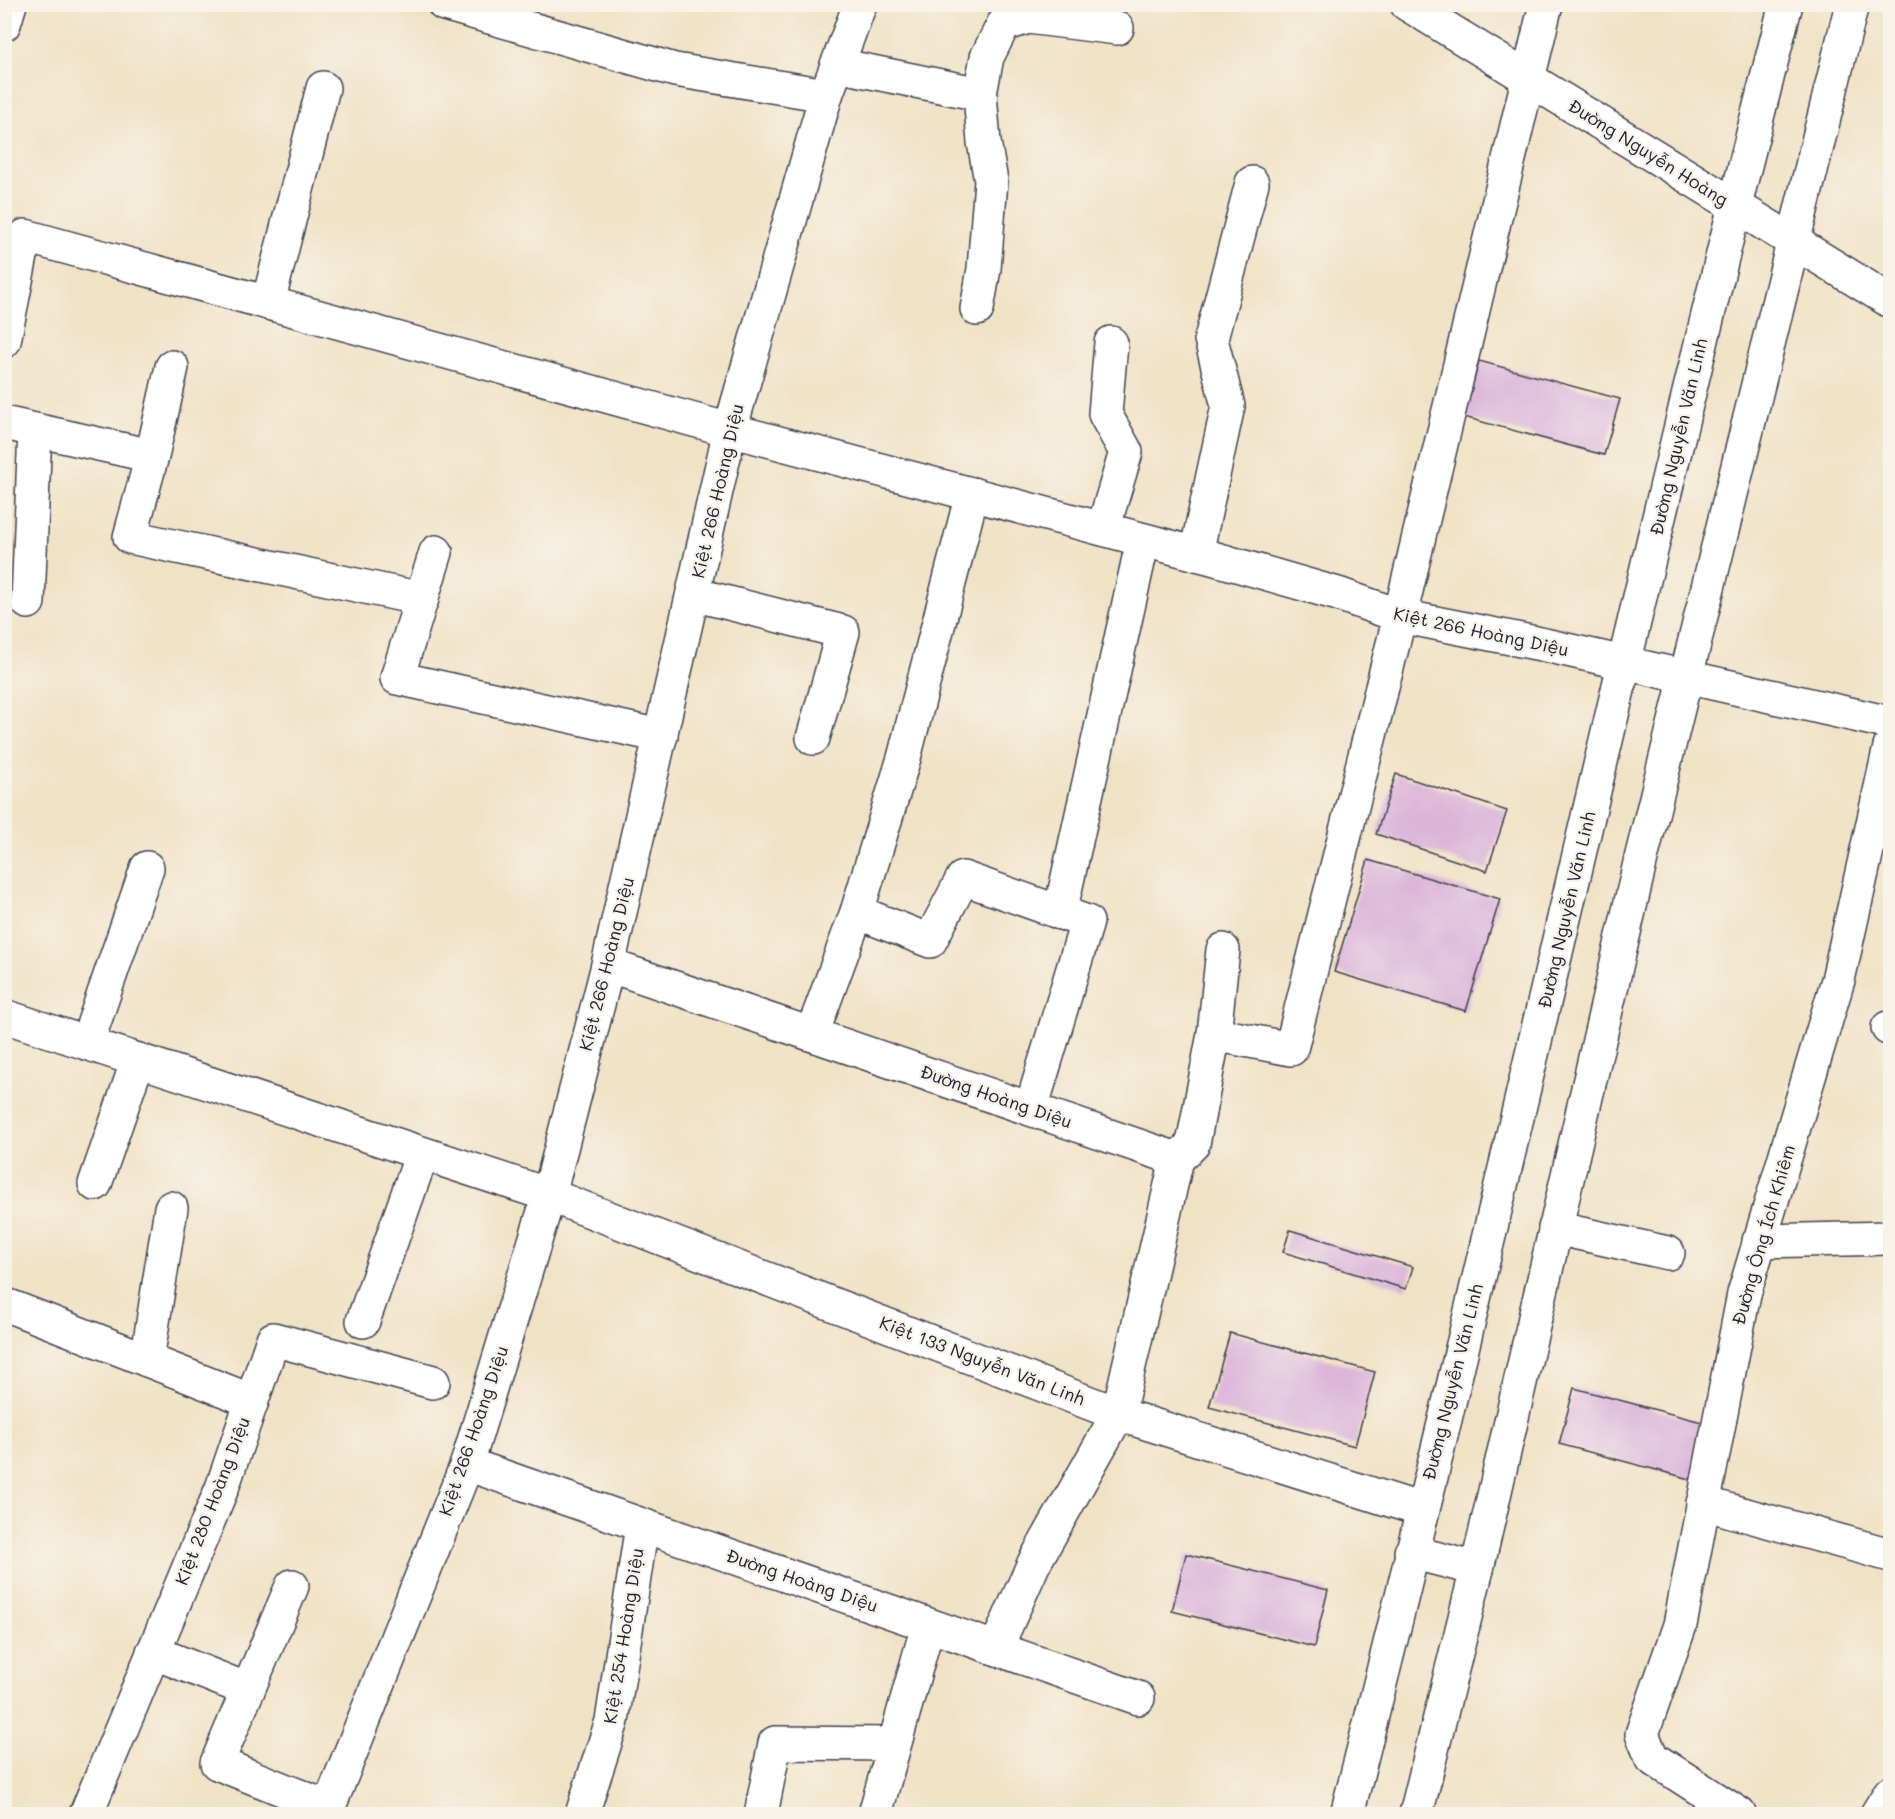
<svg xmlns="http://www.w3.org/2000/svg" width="1895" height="1819" font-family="Mali,sans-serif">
<rect width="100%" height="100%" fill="#f7f3e8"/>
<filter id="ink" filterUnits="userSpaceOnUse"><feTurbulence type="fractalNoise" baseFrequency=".0167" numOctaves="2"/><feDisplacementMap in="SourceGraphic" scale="12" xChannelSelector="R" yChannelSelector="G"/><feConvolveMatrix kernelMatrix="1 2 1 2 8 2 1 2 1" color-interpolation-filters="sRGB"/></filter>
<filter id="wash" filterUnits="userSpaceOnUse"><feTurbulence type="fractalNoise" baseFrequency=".008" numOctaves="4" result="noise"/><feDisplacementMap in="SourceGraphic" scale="24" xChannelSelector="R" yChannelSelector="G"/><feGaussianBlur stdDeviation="1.35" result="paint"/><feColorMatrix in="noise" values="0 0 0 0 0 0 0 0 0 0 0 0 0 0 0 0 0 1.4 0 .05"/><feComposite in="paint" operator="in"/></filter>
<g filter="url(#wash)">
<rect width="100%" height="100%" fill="#f0e2c6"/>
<g id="blocks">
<g fill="#dcb5da">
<path d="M1479,361L1620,399L1604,455L1464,417Z"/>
<path d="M1396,774L1507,811L1487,871L1376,834Z"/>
<path d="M1368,860L1500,899L1466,1011L1334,972Z"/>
<path d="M1290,1230L1413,1267L1406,1289L1283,1252Z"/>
<path d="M1230,1333L1375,1372L1355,1446L1209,1407Z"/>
<path d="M1574,1388L1713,1425L1698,1481L1559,1444Z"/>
<path d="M1186,1554L1328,1590L1314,1647L1172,1611Z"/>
</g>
</g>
</g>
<g filter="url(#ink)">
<use href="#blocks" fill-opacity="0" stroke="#413f50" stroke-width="1.5"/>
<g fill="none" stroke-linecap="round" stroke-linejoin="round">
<defs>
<g id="minor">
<path d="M444,4L675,70L826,95"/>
<path d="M1407,4L1890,301"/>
<path d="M4,24L10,4"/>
<path d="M837,65L980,94"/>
<path d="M268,303L323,88"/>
<path d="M977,309L984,269L991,181L984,142L980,94L987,57L1003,25L1028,17L1117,28"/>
<path d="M4,341L25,236L730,430L1216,559L1338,594L1400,616L1536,643L1890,723"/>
<path d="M4,423L152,456L172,367"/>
<path d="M152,456L130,537L422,599"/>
<path d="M1103,529L1126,452L1105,414L1111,343"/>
<path d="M436,552L397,678L661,736"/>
<path d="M1196,554L1228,406L1211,339L1252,183"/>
<path d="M693,594L843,632L813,738"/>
<path d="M28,602L35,430"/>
<path d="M857,912L930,941L963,878L1087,922L1031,1109"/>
<path d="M1060,913L1143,540"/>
<path d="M608,965L1177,1159"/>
<path d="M4,1016L549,1195L1118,1414L1422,1510"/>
<path d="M1888,1028H1890"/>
<path d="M812,1034L857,912L904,758L972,494"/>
<path d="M1214,1034L1291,1049L1400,616L1546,4"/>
<path d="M87,1043L147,868"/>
<path d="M1177,1159L1193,1144L1214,1034L1223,950"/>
<path d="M95,1184L138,1060"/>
<path d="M1555,1228L1668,1253"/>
<path d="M1759,1241L1890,1238"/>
<path d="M4,1304L252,1401"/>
<path d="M363,1321L422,1154"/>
<path d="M147,1360L171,1208"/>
<path d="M467,1464L1138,1698"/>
<path d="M1703,1503L1890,1555"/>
<path d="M292,1586L217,1763L329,1808"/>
<path d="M996,1648L1034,1563L1118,1414L1177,1159"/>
<path d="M153,1652L248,1690"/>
<path d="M86,1814L222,1488L273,1339L433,1382"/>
<path d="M326,1814L467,1464L549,1195L608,965L730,430L826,95L860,4"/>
<path d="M582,1814L612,1721L642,1525"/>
<path d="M761,1814L775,1743L894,1744"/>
<path d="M875,1814L928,1625"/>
<path d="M1739,1814L1652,1758L1642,1734L1680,1625L1744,1294L1838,980L1890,747"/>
<path d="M1877,1814L1890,1793"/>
</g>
<g id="major">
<path d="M1411,1552L1477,1569"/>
<path d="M1347,1814C1501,1213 1631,606 1786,4"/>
<path d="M1416,1814L1477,1569L1640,863L1852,4"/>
</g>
</defs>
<use href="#minor" stroke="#413f50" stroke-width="36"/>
<use href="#major" stroke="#413f50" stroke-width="36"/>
<use href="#minor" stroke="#fff" stroke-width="33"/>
<use href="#major" stroke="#fff" stroke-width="33"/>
</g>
</g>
<g text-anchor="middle" stroke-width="4.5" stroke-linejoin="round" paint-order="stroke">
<g font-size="18" fill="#22223b" stroke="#f7f3e8">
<text transform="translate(1648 153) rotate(32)" y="6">Đường Nguyễn Hoàng</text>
<text transform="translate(1679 437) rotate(-77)" y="6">Đường Nguyễn Văn Linh</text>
<text transform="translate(718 491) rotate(-77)" y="6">Kiệt 266 Hoàng Diệu</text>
<text transform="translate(1481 632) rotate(12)" y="6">Kiệt 266 Hoàng Diệu</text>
<text transform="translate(1567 910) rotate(-77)" y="6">Đường Nguyễn Văn Linh</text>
<text transform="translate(607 964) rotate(-76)" y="6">Kiệt 266 Hoàng Diệu</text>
<text transform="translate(996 1097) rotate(19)" y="6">Đường Hoàng Diệu</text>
<text transform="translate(1764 1235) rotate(-74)" y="6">Đường Ông Ích Khiêm</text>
<text transform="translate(982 1361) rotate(21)" y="6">Kiệt 133 Nguyễn Văn Linh</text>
<text transform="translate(1453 1382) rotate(-76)" y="6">Đường Nguyễn Văn Linh</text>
<text transform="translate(474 1431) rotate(-71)" y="6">Kiệt 266 Hoàng Diệu</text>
<text transform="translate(213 1501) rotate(-69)" y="6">Kiệt 280 Hoàng Diệu</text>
<text transform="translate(802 1581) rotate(19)" y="6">Đường Hoàng Diệu</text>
<text transform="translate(624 1636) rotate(-81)" y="6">Kiệt 254 Hoàng Diệu</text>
</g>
</g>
<rect width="1895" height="1819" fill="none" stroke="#f7f3e8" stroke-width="24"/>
</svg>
